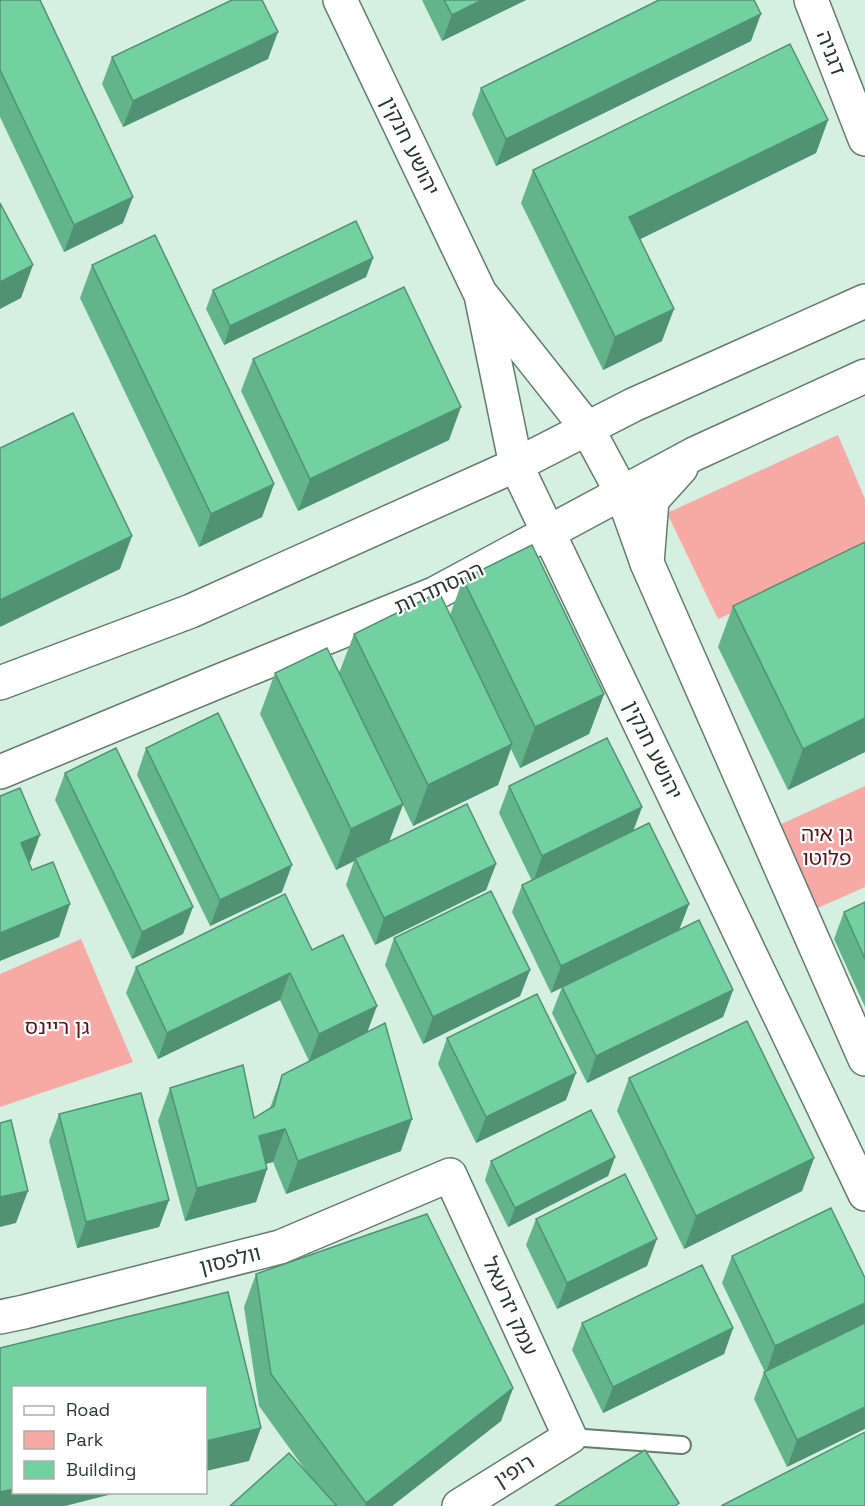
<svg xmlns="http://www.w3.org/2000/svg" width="865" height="1506" font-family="'Space Grotesk','Noto Sans Hebrew',sans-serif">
<rect width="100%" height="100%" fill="#d5f0e1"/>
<g fill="#f7a9a5">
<path d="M838,435L865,499V553L718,619L667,513Z"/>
<path d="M865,786V887L811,911L779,825Z"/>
<path d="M81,939L133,1062L0,1107V974Z"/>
</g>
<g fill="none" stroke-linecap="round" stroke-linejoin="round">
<defs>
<path id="service" d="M570,1437L682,1445"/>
<g id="minor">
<path d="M340,0L480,293L587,428L622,493L647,563L865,1059"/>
<path d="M811,0L865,139"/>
<path d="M482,300L516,465L865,1194"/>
<path d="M0,1317L24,1312L280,1247L450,1175L570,1437L459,1506"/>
</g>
<g id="tertiary">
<path d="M647,563L652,500L681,468"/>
<path d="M0,683L191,611L516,465L633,405L865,301"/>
<path d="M0,772L217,682L434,594L694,454L865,376"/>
</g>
</defs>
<use href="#service" stroke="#647c6e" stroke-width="20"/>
<use href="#minor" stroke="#647c6e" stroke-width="36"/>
<use href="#tertiary" stroke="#647c6e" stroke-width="36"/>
<use href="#service" stroke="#fff" stroke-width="16"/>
<use href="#minor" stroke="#fff" stroke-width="33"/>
<use href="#tertiary" stroke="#fff" stroke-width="33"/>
</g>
<g fill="#63b48a">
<path d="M0,0L123,223L64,252L0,117Z"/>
<path d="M422,0H526L442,41Z"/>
<path d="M751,41L496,166L472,114L481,88Z"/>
<path d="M112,57L268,59L123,127L102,84Z"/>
<path d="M828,120L816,153L640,239L662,341L603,370L521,203L533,170Z"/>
<path d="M373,258L366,277L224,345L206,309L213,290Z"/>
<path d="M92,265L274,484L262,517L199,547L80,298Z"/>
<path d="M253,359L449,440L298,511L241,391Z"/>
<path d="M463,579L604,694L589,734L520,768L511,749L498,785L413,826L403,805L389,842L496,864L486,890L375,945L346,885L354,861L336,870L260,714L275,673H339L354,634L450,615Z"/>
<path d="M733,606L865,752L788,790L718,647Z"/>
<path d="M146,748L282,892L210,926L137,775Z"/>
<path d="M65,773L183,934L132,959L55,800Z"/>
<path d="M509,786L642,807L633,831L689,904L679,930L733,990L723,1017L587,1083L552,1013L562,987L551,993L512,912L522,885L532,881L499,813Z"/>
<path d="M865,902V1007L834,939L844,912Z"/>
<path d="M394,938L530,970L520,996L423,1044L385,965Z"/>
<path d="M312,950L367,1032L401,1151L286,1194L273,1162L266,1164L267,1169L256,1202L185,1221L158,1121L170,1088L254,1118L270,1108L282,1075L336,1048L309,1061L280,1000L158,1059L126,993L136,967Z"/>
<path d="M447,1038L566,1100L476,1143L438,1064Z"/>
<path d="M629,1078L814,1158L802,1191L684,1249L617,1111Z"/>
<path d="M59,1114L169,1200L159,1227L77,1248L49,1141Z"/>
<path d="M615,1157L608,1176L508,1227L485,1180L491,1161Z"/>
<path d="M536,1219L647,1266L557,1309L526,1245Z"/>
<path d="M732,1256L865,1278L787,1467L754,1399L764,1372H765L722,1283Z"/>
<path d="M256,1274L513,1388L501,1421L392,1506H230L311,1478L259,1406L244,1307Z"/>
<path d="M582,1323L733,1328L724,1354L603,1413L572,1350Z"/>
</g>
<g fill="#509271">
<path d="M482,0H526L442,41L452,15Z"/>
<path d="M761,14L751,41L496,166L506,139Z"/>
<path d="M278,32L268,59L123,127L133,101Z"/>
<path d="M828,120L816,153L618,250L629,217Z"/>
<path d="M133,197L123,223L64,252L74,225Z"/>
<path d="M373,258L366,277L224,345L230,326Z"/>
<path d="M33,265L21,298L0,309V282Z"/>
<path d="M674,309L662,341L603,370L615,337Z"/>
<path d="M461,407L449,440L298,511L310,479Z"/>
<path d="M274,484L262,517L199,547L211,514Z"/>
<path d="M132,536L120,569L0,627V600Z"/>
<path d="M604,694L589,734L520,768L535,727Z"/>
<path d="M865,718V752L788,790L803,749Z"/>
<path d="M512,744L498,785L413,826L428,785Z"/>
<path d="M403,804L388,844L355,858L354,861L336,870L351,829Z"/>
<path d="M642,807L632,834L533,883L542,856Z"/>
<path d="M40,835L28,868L21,843Z"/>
<path d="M496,864L486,890L375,945L384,918Z"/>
<path d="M292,865L282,892L210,926L220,900Z"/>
<path d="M70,904L59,937L0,961V933Z"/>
<path d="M689,904L679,930L551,993L561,966Z"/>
<path d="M193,907L183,934L132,959L142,932Z"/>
<path d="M530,970L520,996L423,1044L433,1017Z"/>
<path d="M290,973L280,1000L158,1059L167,1033Z"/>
<path d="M733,990L723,1017L587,1083L596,1056Z"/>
<path d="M377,1006L367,1033L309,1061L319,1034Z"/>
<path d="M576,1073L566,1100L476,1143L486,1117Z"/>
<path d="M412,1119L401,1151L286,1194L298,1161Z"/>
<path d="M285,1129L273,1162L248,1168L259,1136Z"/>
<path d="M615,1157L608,1176L508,1227L515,1208Z"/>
<path d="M814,1158L802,1191L684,1249L696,1216Z"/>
<path d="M267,1169L256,1202L185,1221L197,1188Z"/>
<path d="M28,1191L16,1223L0,1227V1197Z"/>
<path d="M169,1200L159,1227L77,1248L86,1222Z"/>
<path d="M657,1239L647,1266L557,1309L567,1283Z"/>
<path d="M865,1303V1325L766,1373L775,1346Z"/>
<path d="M733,1328L724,1354L603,1413L613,1387Z"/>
<path d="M513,1388L501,1421L392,1506H365L366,1503Z"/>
<path d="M865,1407V1429L787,1467L797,1440Z"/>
<path d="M261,1428L249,1461L206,1471V1441Z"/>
<path d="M14,1489V1492H120L65,1506H0V1492Z"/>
</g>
<g fill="#73d1a1" stroke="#509271" stroke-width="1.5">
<path d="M0,0H40L133,197L74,225L0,70Z"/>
<path d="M232,0H262L278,32L133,101L112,57Z"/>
<path d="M444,0H482L452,15Z"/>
<path d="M659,0H754L761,14L506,139L481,88Z"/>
<path d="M790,44L828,120L629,217L674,309L615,337L533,170Z"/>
<path d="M0,203L33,265L0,282Z"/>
<path d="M356,221L373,258L230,326L213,290Z"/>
<path d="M155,235L274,484L211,514L92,265Z"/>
<path d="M404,287L461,407L310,479L253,359Z"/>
<path d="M73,413L132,536L0,600V448Z"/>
<path d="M865,542V718L803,749L733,606Z"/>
<path d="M532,545L604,694L535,727L463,579Z"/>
<path d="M439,592L512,744L428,785L354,634Z"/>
<path d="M327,648L403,804L351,829L275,673Z"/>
<path d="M218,713L292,865L220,900L146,748Z"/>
<path d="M607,738L642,807L542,856L509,786Z"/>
<path d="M116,748L193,907L142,932L65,773Z"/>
<path d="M20,788L40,835L21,843L32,870L53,862L70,904L0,933V796Z"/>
<path d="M467,804L496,864L384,918L355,858Z"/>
<path d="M649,823L689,904L561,966L522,885Z"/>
<path d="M491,891L530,970L433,1017L394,938Z"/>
<path d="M285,894L312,950L343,935L377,1006L319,1034L290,973L167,1033L136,967Z"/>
<path d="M865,902V959L844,912Z"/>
<path d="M699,920L733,990L596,1056L562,987Z"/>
<path d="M537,994L576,1073L486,1117L447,1038Z"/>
<path d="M747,1021L814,1158L696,1216L629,1078Z"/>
<path d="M385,1023L412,1119L298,1161L285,1129L259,1136L267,1169L197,1188L170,1088L243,1065L254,1118L274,1106L282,1075Z"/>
<path d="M141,1093L169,1200L86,1222L59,1114Z"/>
<path d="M591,1110L615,1157L515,1208L491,1161Z"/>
<path d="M11,1120L28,1191L0,1197V1123Z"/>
<path d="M625,1174L657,1239L567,1283L536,1219Z"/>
<path d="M831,1208L865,1278V1303L775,1346L732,1256Z"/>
<path d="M427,1214L513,1388L366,1503L271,1374L256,1274Z"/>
<path d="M702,1265L733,1328L613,1387L582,1323Z"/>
<path d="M228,1292L261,1428L206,1441V1388H14V1489L0,1492V1348Z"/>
<path d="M865,1323V1407L797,1440L764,1372Z"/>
<path d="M865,1432V1506H721Z"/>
<path d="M645,1450L679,1503L675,1506H555Z"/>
<path d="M289,1453L337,1506H230Z"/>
</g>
<g text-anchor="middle" stroke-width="4.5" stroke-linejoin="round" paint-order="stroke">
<g font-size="21" fill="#2d3731" stroke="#fff">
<text transform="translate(831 53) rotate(69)" y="7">דגניה</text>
<text transform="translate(410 146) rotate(64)" y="7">יהושע חנקין</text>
<text transform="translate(439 588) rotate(-25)" y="7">ההסתדרות</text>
<text transform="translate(653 750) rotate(64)" y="7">יהושע חנקין</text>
<text transform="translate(230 1260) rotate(-14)" y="7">וולפסון</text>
<text transform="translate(510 1306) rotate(66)" y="7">עמק יזרעאל</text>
<text transform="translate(514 1471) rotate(-32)" y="7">רופין</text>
</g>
<g font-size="21" fill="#620f16" stroke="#fff">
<text x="827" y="841">גן איה<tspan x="827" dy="24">פלוטו</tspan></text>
<text x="57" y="1034">גן ריינס</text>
</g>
</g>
<rect x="12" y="1386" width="195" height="108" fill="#ffffff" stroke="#abafad" stroke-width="1.5"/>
<rect x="24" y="1406" width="30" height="9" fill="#ffffff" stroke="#abafad" stroke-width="1.5"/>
<text x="66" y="1416" font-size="18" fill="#2d3731">Road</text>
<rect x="24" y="1431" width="30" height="18" fill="#f7a9a5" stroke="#abafad" stroke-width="1.5"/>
<text x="66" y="1446" font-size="18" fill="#2d3731">Park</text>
<rect x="24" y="1461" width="30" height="18" fill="#73d1a1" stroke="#abafad" stroke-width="1.5"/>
<text x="66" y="1476" font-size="18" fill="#2d3731">Building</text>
</svg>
